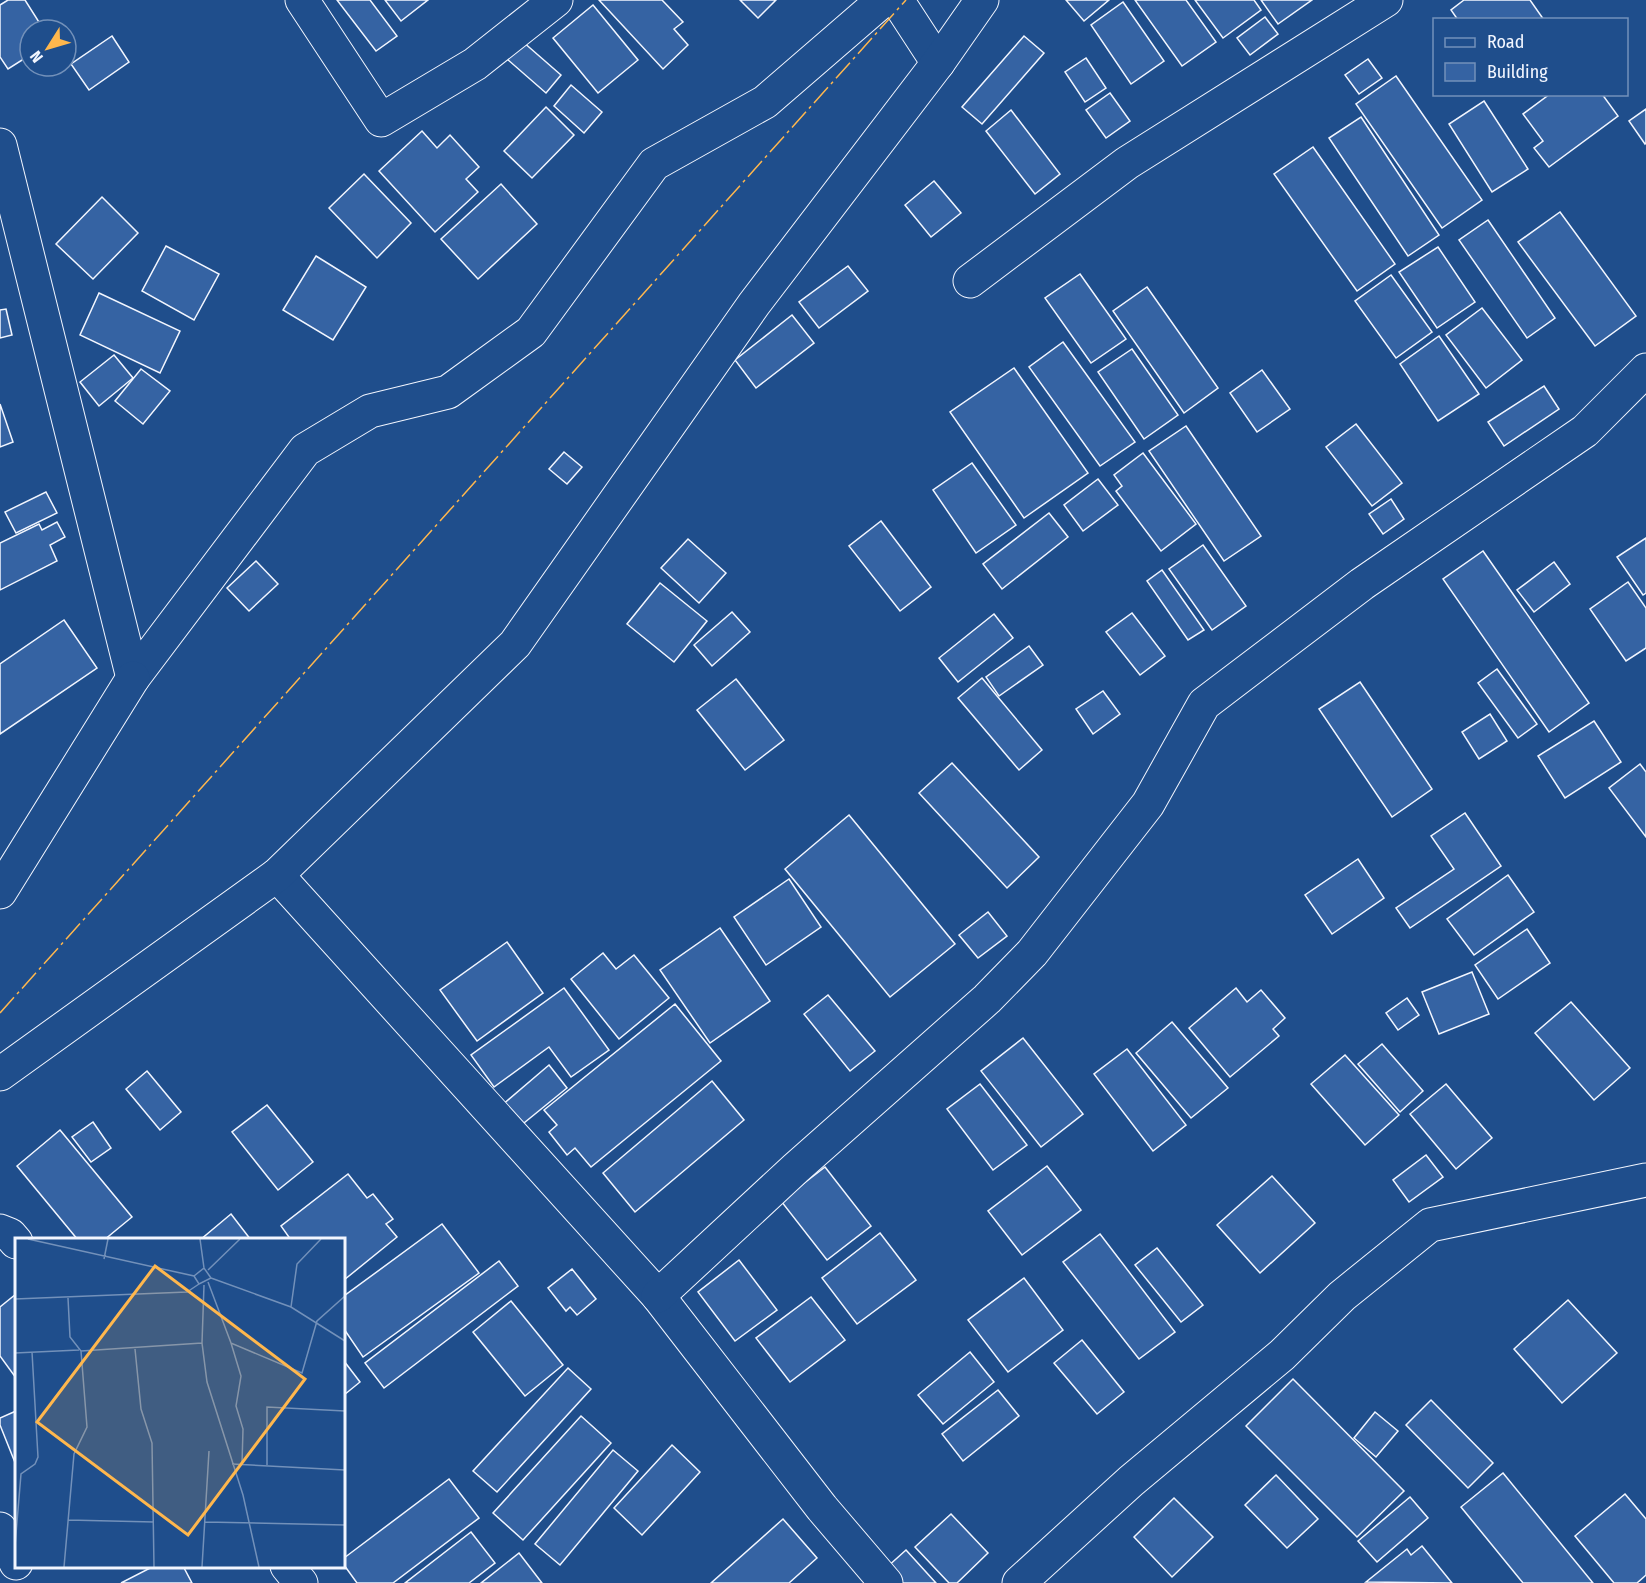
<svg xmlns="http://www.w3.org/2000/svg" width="1646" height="1583" font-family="'Fira Sans Condensed',sans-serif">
<rect width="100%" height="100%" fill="#1f4e8c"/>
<g fill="#3563a3" stroke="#f2f6ff" stroke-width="1.5">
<path d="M8,0H25L44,30H30V55L8,69L0,57V5Z"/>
<path d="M337,0H370L397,36L376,51Z"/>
<path d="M385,0H428L401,21Z"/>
<path d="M599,0H662L683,22L674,29L688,45L663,69Z"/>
<path d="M740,0H776L758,18Z"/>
<path d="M1066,0H1109L1084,21Z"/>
<path d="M1135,0H1186L1216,42L1182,66Z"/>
<path d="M1195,0H1254L1261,10L1223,38Z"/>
<path d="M1261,0H1312L1278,24Z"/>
<path d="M1464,0H1530L1544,20H1458L1451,10Z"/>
<path d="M1123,2L1164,61L1131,84L1091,25Z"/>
<path d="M593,5L638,60L598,93L553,38Z"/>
<path d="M1265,17L1278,34L1250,55L1237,38Z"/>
<path d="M112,36L129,62L89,90L71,64Z"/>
<path d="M1024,36L1044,53L982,124L962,107Z"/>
<path d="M522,41L561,75L546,93L507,59Z"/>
<path d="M1086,58L1106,88L1085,102L1065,72Z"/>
<path d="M1368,59L1382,78L1359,94L1345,75Z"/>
<path d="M1396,76L1482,200L1442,228L1356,104Z"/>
<path d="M571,85L602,112L584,133L554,106Z"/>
<path d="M1110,93L1130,121L1106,138L1086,110Z"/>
<path d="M1550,94H1602L1618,116L1549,167L1534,148L1543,141L1523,114Z"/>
<path d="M1484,101L1528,169L1492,192L1449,124Z"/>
<path d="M546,107L574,135L532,178L504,151Z"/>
<path d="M1646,109V143L1645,144L1629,121Z"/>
<path d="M1011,110L1060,174L1035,194L986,131Z"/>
<path d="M1361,117L1439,235L1408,256L1329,138Z"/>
<path d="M422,131L437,148L450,135L479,167L466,179L478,192L435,232L379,171Z"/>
<path d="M1313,147L1395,264L1357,291L1274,174Z"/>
<path d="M364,174L411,223L377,258L329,208Z"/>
<path d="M934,181L961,213L931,237L905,205Z"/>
<path d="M501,184L537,224L478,279L441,239Z"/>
<path d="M102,197L138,233L93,279L56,244Z"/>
<path d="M1560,212L1636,316L1595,346L1518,242Z"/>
<path d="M1488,220L1555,318L1527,338L1459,240Z"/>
<path d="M166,246L219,274L194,320L142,291Z"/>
<path d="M1438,247L1475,302L1437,328L1399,272Z"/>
<path d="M316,256L366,287L333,340L283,310Z"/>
<path d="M848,266L868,291L819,328L799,302Z"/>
<path d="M1080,274L1126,339L1091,363L1045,298Z"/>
<path d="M1391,275L1432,332L1396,358L1355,301Z"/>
<path d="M1147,287L1218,388L1184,413L1113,311Z"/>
<path d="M99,293L180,331L160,373L80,335Z"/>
<path d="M1482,308L1522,360L1486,388L1446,335Z"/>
<path d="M6,309L12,335L0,338V310Z"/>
<path d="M792,315L814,343L756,388L735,360Z"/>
<path d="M1439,336L1479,394L1438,421L1400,364Z"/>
<path d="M1063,342L1135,442L1100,466L1029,367Z"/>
<path d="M1132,349L1178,415L1144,439L1098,372Z"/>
<path d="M114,355L133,378L99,406L80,382Z"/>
<path d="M1014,368L1088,473L1024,518L950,412Z"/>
<path d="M141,369L170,391L143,424L115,401Z"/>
<path d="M1262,370L1290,409L1257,432L1230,393Z"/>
<path d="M1544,386L1559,409L1504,446L1488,422Z"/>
<path d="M0,404L13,442L0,447Z"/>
<path d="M1356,424L1402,483L1372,506L1326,447Z"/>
<path d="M1186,426L1261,536L1224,561L1149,451Z"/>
<path d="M564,452L582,467L567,484L549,469Z"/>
<path d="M1143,453L1196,524L1161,551L1116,491L1122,486L1114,475Z"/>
<path d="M972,463L1016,525L976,553L933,490Z"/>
<path d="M1098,479L1118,505L1083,531L1064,505Z"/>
<path d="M46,492L57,513L16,533L5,512Z"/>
<path d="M1391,499L1404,519L1383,534L1369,514Z"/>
<path d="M1049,513L1068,537L1002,589L983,564Z"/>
<path d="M881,521L931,587L900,611L849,546Z"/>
<path d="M57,522L65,537L50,545L57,561L0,590V543L39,524L42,530Z"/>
<path d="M1646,538V593L1643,595L1617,557Z"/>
<path d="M688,539L726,573L699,603L661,568Z"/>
<path d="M1203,545L1246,606L1212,630L1169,569Z"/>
<path d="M1483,551L1589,703L1549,732L1443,579Z"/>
<path d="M256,561L278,584L249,611L227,588Z"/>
<path d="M1554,562L1570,584L1534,612L1517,590Z"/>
<path d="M1162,570L1204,630L1188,640L1147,581Z"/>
<path d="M1628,582L1646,608V648L1626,661L1590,609Z"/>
<path d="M660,583L707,621L674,662L627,624Z"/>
<path d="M732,612L750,632L712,666L694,645Z"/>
<path d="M1132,613L1165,656L1140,675L1106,632Z"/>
<path d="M994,614L1013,638L958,682L939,658Z"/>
<path d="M64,620L97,668L0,734V664Z"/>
<path d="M1029,646L1043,665L999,696L986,677Z"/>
<path d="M1497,669L1537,724L1518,738L1478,683Z"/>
<path d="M982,678L1042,750L1019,770L958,698Z"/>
<path d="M736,679L784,740L745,770L697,710Z"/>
<path d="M1360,682L1432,789L1392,817L1319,709Z"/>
<path d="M1103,691L1120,714L1093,734L1076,709Z"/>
<path d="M1490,714L1507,741L1479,759L1462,732Z"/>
<path d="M1594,721L1621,762L1565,798L1538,756Z"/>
<path d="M952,763L1039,857L1007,888L919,793Z"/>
<path d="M1640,764L1646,772V837L1609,788Z"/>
<path d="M1465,813L1501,866L1410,928L1396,908L1454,869L1431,836Z"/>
<path d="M849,815L955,944L890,997L785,869Z"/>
<path d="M1358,859L1384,898L1332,934L1305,895Z"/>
<path d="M1508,875L1534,912L1474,955L1447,919Z"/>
<path d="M789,879L821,927L766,965L734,917Z"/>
<path d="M988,912L1007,936L978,958L959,935Z"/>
<path d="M720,928L770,1001L710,1043L660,970Z"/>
<path d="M1527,929L1550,963L1498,999L1475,965Z"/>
<path d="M507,942L543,993L477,1041L440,990Z"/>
<path d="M603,953L616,969L634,955L669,998L619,1039L571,979Z"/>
<path d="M1472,972L1489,1014L1439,1034L1422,992Z"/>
<path d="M564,988L609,1050L571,1077L549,1047L494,1087L471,1055Z"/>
<path d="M1236,988L1247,1002L1261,990L1285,1018L1273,1029L1279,1036L1230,1077L1189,1028Z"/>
<path d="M828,995L875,1051L850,1071L804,1014Z"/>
<path d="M1407,998L1419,1015L1398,1030L1386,1013Z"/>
<path d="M1571,1002L1630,1068L1594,1100L1535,1033Z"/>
<path d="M675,1004L721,1061L591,1167L575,1148L567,1155L549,1132L557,1125L544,1110Z"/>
<path d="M1172,1022L1228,1088L1191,1118L1136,1053Z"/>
<path d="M1023,1038L1083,1114L1041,1147L981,1071Z"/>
<path d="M1382,1044L1423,1091L1400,1112L1358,1064Z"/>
<path d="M1127,1049L1186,1125L1153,1151L1094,1074Z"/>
<path d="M1345,1055L1399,1115L1365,1145L1311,1084Z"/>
<path d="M549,1065L567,1088L519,1127L501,1106Z"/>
<path d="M147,1071L181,1112L160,1130L126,1089Z"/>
<path d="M712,1081L744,1120L635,1212L603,1173Z"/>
<path d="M980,1084L1027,1145L993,1170L947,1109Z"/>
<path d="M1446,1084L1492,1138L1456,1169L1410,1114Z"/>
<path d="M267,1105L313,1162L278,1190L232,1132Z"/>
<path d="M93,1122L111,1148L91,1162L72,1137Z"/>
<path d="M60,1130L132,1217L104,1240H78L17,1166Z"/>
<path d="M1426,1155L1443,1177L1409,1202L1393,1180Z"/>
<path d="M1047,1166L1081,1210L1022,1255L988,1211Z"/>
<path d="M825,1167L871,1226L827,1260L781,1201Z"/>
<path d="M348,1174L367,1198L373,1194L393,1219L386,1224L397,1237L344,1280V1240H291L281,1226Z"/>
<path d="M1272,1176L1315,1223L1260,1273L1217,1225Z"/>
<path d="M231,1214L251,1240H200Z"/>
<path d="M442,1224L479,1273L363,1357L344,1329V1296Z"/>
<path d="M880,1233L916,1280L857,1324L822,1278Z"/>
<path d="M1100,1234L1175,1332L1139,1359L1063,1262Z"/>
<path d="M1157,1248L1203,1305L1181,1322L1135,1265Z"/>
<path d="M739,1260L777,1310L735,1341L698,1292Z"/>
<path d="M499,1261L518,1286L384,1388L365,1363Z"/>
<path d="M572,1269L596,1299L577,1315L570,1307L566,1311L548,1288Z"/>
<path d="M1024,1278L1063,1330L1008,1372L968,1320Z"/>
<path d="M16,1294V1378L0,1356V1307Z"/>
<path d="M811,1297L845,1340L790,1382L756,1338Z"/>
<path d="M1568,1300L1617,1353L1562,1403L1514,1349Z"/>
<path d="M511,1301L563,1365L525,1396L473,1332Z"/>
<path d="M1082,1340L1124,1392L1097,1414L1054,1363Z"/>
<path d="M970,1352L994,1382L943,1424L918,1395Z"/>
<path d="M344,1361L360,1382L344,1395Z"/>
<path d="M568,1368L591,1389L497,1492L473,1471Z"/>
<path d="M1293,1379L1404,1491L1357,1537L1246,1426Z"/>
<path d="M998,1390L1019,1416L963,1461L942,1434Z"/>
<path d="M1431,1400L1493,1463L1468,1488L1406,1425Z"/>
<path d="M16,1411V1465L0,1425V1418Z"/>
<path d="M1375,1412L1398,1431L1376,1457L1354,1438Z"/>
<path d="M581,1416L611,1443L523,1540L493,1513Z"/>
<path d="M672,1445L700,1472L642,1535L614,1508Z"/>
<path d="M613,1450L638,1471L560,1565L535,1544Z"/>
<path d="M1503,1473L1593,1583H1523L1461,1507Z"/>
<path d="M1276,1475L1318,1519L1287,1548L1245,1505Z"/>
<path d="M449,1479L479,1518L393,1583H357L344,1565V1558Z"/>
<path d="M1625,1494L1646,1519V1575L1637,1583H1614L1575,1536Z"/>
<path d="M1410,1497L1428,1518L1377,1562L1358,1541Z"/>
<path d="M1174,1498L1213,1537L1172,1577L1134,1537Z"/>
<path d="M951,1514L988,1553L957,1583H949L915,1547Z"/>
<path d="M783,1519L817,1558L789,1583H711Z"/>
<path d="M471,1532L495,1563L469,1583H405Z"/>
<path d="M1422,1546L1452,1583L1366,1582L1407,1549L1411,1555Z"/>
<path d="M906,1550L936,1583H900L886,1568Z"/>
<path d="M519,1553L542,1583H481Z"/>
<path d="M154,1566H183L192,1583H121Z"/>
</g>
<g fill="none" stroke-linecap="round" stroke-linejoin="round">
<defs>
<g id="minor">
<path d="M302,0L381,120L475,64L556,0"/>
<path d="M897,0L938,63"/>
<path d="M0,145L133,678L305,450L370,411L448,392L531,332L654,164L765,102L883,0"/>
<path d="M970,281L1127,163L1386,0"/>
<path d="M277,875L658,1296L822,1508L886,1583"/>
<path d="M0,892L133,678"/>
<path d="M0,1074L277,875L515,644L754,304L938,63L982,0"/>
<path d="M0,1231L10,1235L16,1242"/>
<path d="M658,1296L796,1168L987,999L1032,953L1148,804L1204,704L1362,584L1585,431L1646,370"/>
<path d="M0,1529L16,1563"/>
<path d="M287,1566L301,1583"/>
<path d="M1019,1583L1131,1481L1282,1355L1342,1296L1430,1225L1646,1180"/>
</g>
</defs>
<use href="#minor" stroke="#f2f6ff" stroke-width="35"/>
<use href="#minor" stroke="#1f4e8c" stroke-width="33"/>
<path stroke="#ffb74d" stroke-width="1.5" stroke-dasharray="21 4.5 3 4.5" stroke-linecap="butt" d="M0,1013L906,0"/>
</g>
<g transform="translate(15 1238)">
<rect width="330" height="330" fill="#1f4e8c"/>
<path fill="none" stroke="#7391ba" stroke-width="1.5" d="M13,1L179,38L184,46L196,40L189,30L179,38M185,1L189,30M89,21L93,1M193,32L225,1M196,40L276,69L330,103M193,44L216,105M189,47L187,105L192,144L228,257L244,329M0,61L172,54L184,46M276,69L282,26L306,1M120,111L126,171L137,205L139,329M66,113L187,105M0,115L64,112M217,226L330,232M227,226L228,191L221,168L226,138L216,105L287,135L302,83L330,58M252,227V169L330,173M53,282L139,284M190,284L330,287M0,308L6,236L20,226L23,219L17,114M49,329L59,216L72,189L66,113L55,99L53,60M187,329L194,213"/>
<path fill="#ffb74d" fill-opacity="0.15" stroke="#ffb74d" stroke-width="3" d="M140,28L290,141L173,297L22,184Z"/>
<rect width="330" height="330" fill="none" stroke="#f2f6ff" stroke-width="3"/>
</g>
<rect x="1433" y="18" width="195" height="78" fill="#1f4e8c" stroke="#7391ba" stroke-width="1.5"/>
<rect x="1445" y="38" width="30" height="9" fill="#1f4e8c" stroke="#7391ba" stroke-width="1.5"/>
<text x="1487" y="48" font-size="18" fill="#f2f6ff">Road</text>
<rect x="1445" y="63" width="30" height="18" fill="#3563a3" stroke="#7391ba" stroke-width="1.5"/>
<text x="1487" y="78" font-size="18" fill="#f2f6ff">Building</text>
<g transform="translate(48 48) rotate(233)"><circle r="28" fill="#1f4e8c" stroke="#7391ba" stroke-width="1.5"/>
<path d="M0-4.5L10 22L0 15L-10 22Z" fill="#ffb74d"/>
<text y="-9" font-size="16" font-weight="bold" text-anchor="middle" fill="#f2f6ff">N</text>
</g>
</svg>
